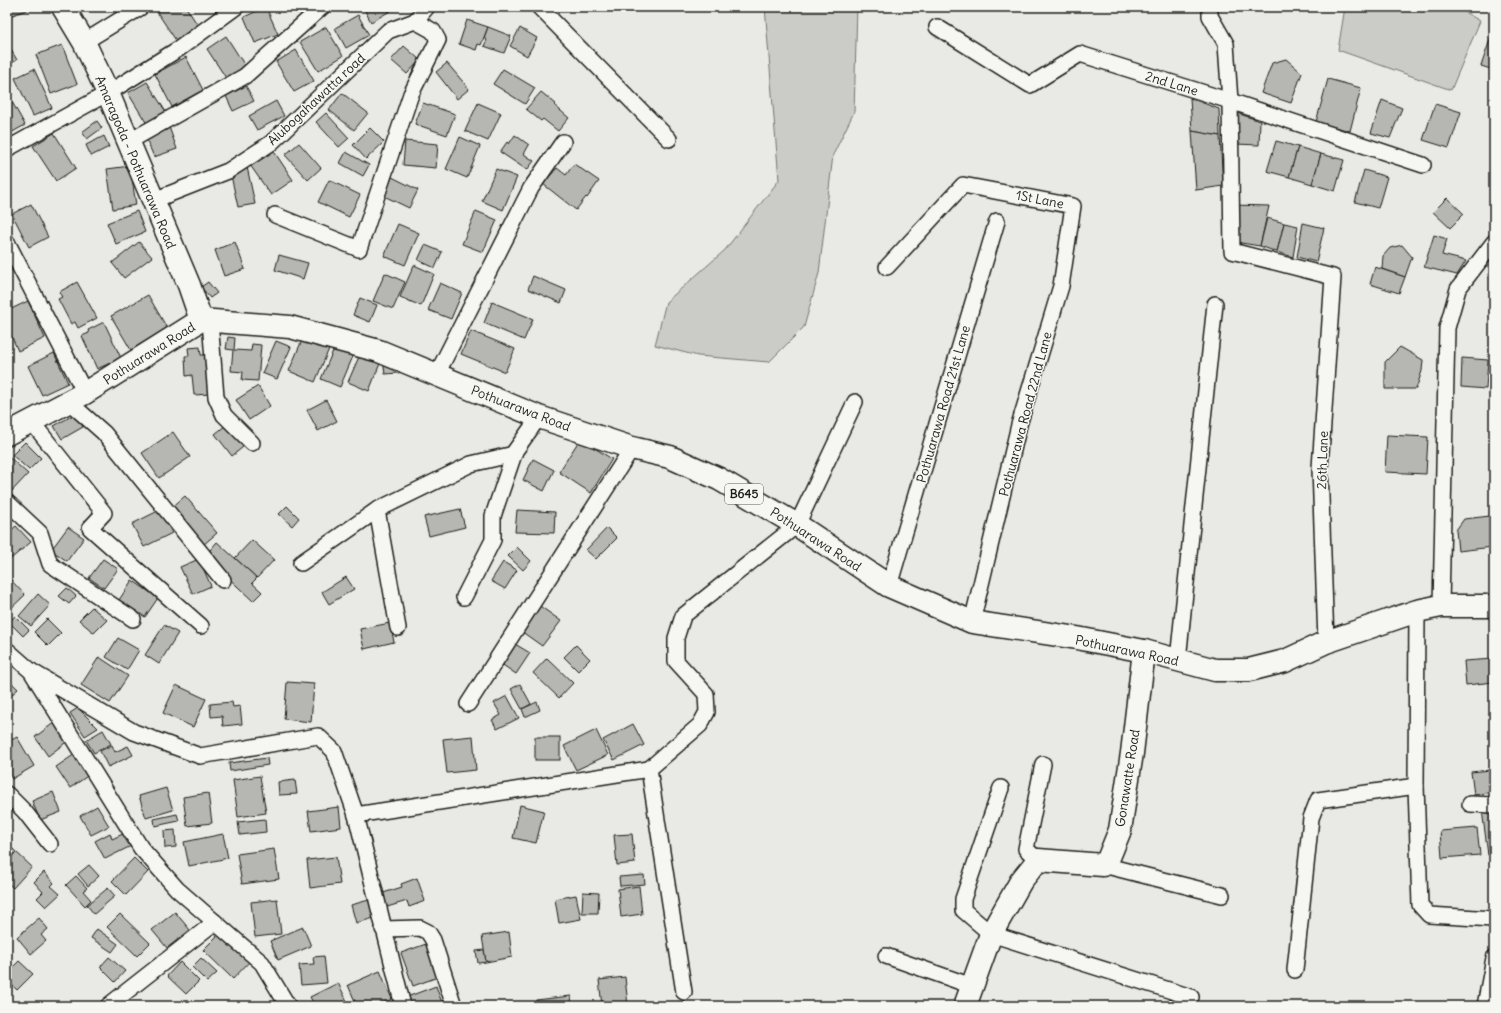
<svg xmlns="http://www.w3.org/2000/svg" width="1501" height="1013" font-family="Delius,sans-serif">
<rect width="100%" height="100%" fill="#e9e9e5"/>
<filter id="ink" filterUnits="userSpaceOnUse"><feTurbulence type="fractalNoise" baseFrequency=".025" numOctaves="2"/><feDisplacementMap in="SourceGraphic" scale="8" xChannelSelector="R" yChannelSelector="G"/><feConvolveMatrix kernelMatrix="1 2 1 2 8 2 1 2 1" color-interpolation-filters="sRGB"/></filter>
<g filter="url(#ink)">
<g fill="#cbcbc7" stroke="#747472">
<path d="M765,7H857L854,112L833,155L819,273L804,327L769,362L698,356L655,345L666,302L725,250L779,180Z"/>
<path d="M1345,7H1456L1480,21L1451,90L1338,50Z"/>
</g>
<g fill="#b6b6b3" stroke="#1c1c1c">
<path d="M7,7H35L7,17Z"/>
<path d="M164,7H186L199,27L177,42L157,12Z"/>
<path d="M266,7L278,34L255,43L244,17Z"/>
<path d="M363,7H391L392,10L371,22Z"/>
<path d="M358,15L369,35L346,48L335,28Z"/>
<path d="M467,20L488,27L481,45L478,44L476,50L459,44Z"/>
<path d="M326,27L343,56L318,71L300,42Z"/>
<path d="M488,27L511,36L504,53L484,46L487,40L484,38Z"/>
<path d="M520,28L537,38L527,56L510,46Z"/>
<path d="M1494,28V70L1481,66Z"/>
<path d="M226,36L247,69L228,81L207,49Z"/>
<path d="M7,43L17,60L7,66Z"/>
<path d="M62,45L77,84L51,94L36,55Z"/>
<path d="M404,46L420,60L407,74L391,60Z"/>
<path d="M296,50L314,81L294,92L276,62Z"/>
<path d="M186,57L203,90L172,107L155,74Z"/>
<path d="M1286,59L1302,73L1291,103L1261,93L1272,63Z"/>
<path d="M447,63L469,89L457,99L436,72Z"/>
<path d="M34,69L52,108L33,116L15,78Z"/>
<path d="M503,69L535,88L525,104L493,84Z"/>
<path d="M1328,79L1361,88L1350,131L1316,122Z"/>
<path d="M147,82L166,112L147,124L128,93Z"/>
<path d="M246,86L254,101L233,111L226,96Z"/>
<path d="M541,92L556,104L554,105L569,118L558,131L543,119L541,121L526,109Z"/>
<path d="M7,93L25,125L7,135Z"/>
<path d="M342,93L368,113L354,130L329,110Z"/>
<path d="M1190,98L1219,109L1220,136L1192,131Z"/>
<path d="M1382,100L1402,108L1390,138L1371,133Z"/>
<path d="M276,101L284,116L257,130L249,116Z"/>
<path d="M423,103L455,114L447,135L415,124Z"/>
<path d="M478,103L501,113L488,141L465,131Z"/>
<path d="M1435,104L1461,112L1449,148L1423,140Z"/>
<path d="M1234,112L1260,121L1259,145L1235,144Z"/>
<path d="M326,113L349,138L339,147L316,122Z"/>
<path d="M97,121L102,128L87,139L82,132Z"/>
<path d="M169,127L177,149L154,157L145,136Z"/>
<path d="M370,128L384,142L366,159L353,145Z"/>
<path d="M1192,131L1220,136L1223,186L1196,190Z"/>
<path d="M54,133L76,168L56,181L33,146Z"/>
<path d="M515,135L529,145L524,154L534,161L527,170L500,152L507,142L509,144Z"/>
<path d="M104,136L109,147L91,156L86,145Z"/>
<path d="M460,137L480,146L467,178L446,169Z"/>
<path d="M405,141L438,144L436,168L403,165Z"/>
<path d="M1276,141L1298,147L1289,177L1267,171Z"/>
<path d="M299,143L321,168L308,180L285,155Z"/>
<path d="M1298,147L1321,154L1312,184L1289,177Z"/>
<path d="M273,150L293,180L271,195L250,165Z"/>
<path d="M346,152L369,165L363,176L340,163Z"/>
<path d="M1321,154L1344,160L1335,191L1312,184Z"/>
<path d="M574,164L599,181L587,198L586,197L576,210L543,184L557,168L566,175Z"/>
<path d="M130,166L136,205L113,209L107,169Z"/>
<path d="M247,167L255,204L238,207L230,171Z"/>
<path d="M496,169L517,177L503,210L482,201Z"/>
<path d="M1364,170L1387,177L1378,208L1355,202Z"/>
<path d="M392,177L418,190L409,208L384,196Z"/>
<path d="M329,180L360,195L349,217L318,202Z"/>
<path d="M1447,198L1464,214L1450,228L1433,212Z"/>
<path d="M31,204L48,237L29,247L12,214Z"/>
<path d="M1232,205L1269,206L1260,246L1235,242Z"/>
<path d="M137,211L145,232L116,244L107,223Z"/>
<path d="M476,211L497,220L483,252L462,244Z"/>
<path d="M1267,218L1284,223L1277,252L1260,246Z"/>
<path d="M1284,223L1298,226L1293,257L1277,252Z"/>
<path d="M1303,223L1324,228L1316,262L1297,257Z"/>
<path d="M398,224L419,233L405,265L384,256Z"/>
<path d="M1434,235L1447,239L1442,255L1466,261L1457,275L1424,267Z"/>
<path d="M139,242L152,257L124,278L112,263Z"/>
<path d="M235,242L245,269L224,276L215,250Z"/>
<path d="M425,245L442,252L435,268L418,260Z"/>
<path d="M1402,245L1412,257L1405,277L1382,269L1383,256L1390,248Z"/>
<path d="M279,255L308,263L303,279L275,270Z"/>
<path d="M414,265L434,274L421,306L400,297Z"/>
<path d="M1375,267L1405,277L1399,293L1370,284Z"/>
<path d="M385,273L405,282L393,309L373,301Z"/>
<path d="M533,276L566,290L561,303L528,289Z"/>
<path d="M77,282L97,318L78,328L75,322L71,324L58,299L62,297L59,292Z"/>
<path d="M208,282L217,293L210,298L201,287Z"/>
<path d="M440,283L462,293L451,319L428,310Z"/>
<path d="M148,295L167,328L131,350L111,316Z"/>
<path d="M360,298L377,305L370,322L353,315Z"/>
<path d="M28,301L45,338L18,351L7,326V311Z"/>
<path d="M492,302L533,319L524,340L484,323Z"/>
<path d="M104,322L121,358L97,369L82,336L89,333L88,330Z"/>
<path d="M471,331L515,349L505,372L461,354Z"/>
<path d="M305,333L331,344L315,382L289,371Z"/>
<path d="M228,337L235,338L234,350L251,351L252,344L261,345L258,381L242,380L243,372L231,371L233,350L226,349Z"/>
<path d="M276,341L291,347L277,379L262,373Z"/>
<path d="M335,346L354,354L340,387L321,379Z"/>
<path d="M200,347L201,355H209L210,394L194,395L192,375L186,376L185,356H189L188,348Z"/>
<path d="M1400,347L1423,360L1422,371L1416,389H1385V362Z"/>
<path d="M361,352L381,361L369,391L348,382Z"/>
<path d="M54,353L68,383L42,395L28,366Z"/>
<path d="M398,358L399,373L385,374L383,360Z"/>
<path d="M1462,358L1488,360L1486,389L1461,387Z"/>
<path d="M258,386L270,406L249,420L236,400Z"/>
<path d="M326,400L337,421L318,431L307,410Z"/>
<path d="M75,414L83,427L62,439L54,426Z"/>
<path d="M226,425L243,447L232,456L215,434Z"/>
<path d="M173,432L190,457L159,478L142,453Z"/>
<path d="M1387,435L1428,437L1426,474L1385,472Z"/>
<path d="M580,439L612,459L591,493L559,472Z"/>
<path d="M25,442L41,458L29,470L12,455Z"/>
<path d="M7,455L28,474L12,491L7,486Z"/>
<path d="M533,459L554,470L544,491L523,480Z"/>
<path d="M185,496L217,533L203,545L170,509Z"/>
<path d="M287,506L299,518L292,526L279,514Z"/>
<path d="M460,509L465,527L429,536L424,517Z"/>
<path d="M160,510L172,533L144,547L132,524Z"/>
<path d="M517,510L555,512L554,533L515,532Z"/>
<path d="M1490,516L1493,547L1458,551L1456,530L1464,519Z"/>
<path d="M16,526L31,542L7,562V534Z"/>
<path d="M68,527L84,538L67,561L51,550Z"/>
<path d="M607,528L617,538L596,559L586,550Z"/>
<path d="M252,540L274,560L257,578L235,558Z"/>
<path d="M217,542L257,578L252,583L262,592L253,601L205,556Z"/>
<path d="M517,547L531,561L523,570L508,556Z"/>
<path d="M103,559L118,569L104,588L89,578Z"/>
<path d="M199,559L211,586L193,594L180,567Z"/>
<path d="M503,562L517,570L505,589L491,581Z"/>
<path d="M346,577L354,589L329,604L322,592Z"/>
<path d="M9,578L25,595L7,612V581Z"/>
<path d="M132,580L158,598L145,617L119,600Z"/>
<path d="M67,588L76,596L69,604L59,596Z"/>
<path d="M38,594L50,605L31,626L19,616Z"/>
<path d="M537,604L561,621L542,646L518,629Z"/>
<path d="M92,607L107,620L94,633L79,620Z"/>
<path d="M15,616L29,630L23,636L9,622Z"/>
<path d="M47,619L61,633L48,646L34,632Z"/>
<path d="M390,623L394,642L364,649L360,629Z"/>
<path d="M164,625L178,633L159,664L145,655Z"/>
<path d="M118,638L139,650L127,670L106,657Z"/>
<path d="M510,641L530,653L516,674L497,661Z"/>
<path d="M576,645L590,659L578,671L564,657Z"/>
<path d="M99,657L128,676L110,703L81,685Z"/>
<path d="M547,658L573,683L559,698L533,673Z"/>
<path d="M1494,659V682L1466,685L1464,661Z"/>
<path d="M7,678L18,689L7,699Z"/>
<path d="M287,682L314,684L311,722L284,719Z"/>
<path d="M520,684L531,704L522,709L511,689Z"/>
<path d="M176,685L206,699L193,727L163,713Z"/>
<path d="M507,696L519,718L497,729L492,720L501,715L494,703Z"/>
<path d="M232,702L233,707L240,706L242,724L223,726L222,716L211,717L210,704Z"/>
<path d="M537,702L540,710L525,717L522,709Z"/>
<path d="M78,708L98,728L85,736L70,713Z"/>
<path d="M55,722L69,740L48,756L35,737Z"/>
<path d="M633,724L644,745L614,760L603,740Z"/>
<path d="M103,730L111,744L94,753L86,740Z"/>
<path d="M596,730L608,755L576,770L564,746Z"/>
<path d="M473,736L476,770L447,773L443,739Z"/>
<path d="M17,737L34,766L12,779L7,770V742Z"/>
<rect x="535" y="737" width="25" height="23"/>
<path d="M112,745L115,752L128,746L133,755L108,767L100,751Z"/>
<path d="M75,754L89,775L70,788L56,767Z"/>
<path d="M267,758L268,765L230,771L229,763Z"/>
<path d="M1490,770L1493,792L1474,795L1471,772Z"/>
<path d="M260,776L266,813L238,817L233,780Z"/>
<path d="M295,780L297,794L279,795L278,782Z"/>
<path d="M166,788L173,810L146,818L139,796Z"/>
<path d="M53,792L61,812L40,820L32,801Z"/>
<path d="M208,793L212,823L187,826L183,797Z"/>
<path d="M520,805L544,811L536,843L513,838Z"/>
<path d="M97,806L109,826L91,835L80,816Z"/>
<path d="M339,807L341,827L311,831L308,811Z"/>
<path d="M1494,808V855H1488L1482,810Z"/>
<path d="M177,814L179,821L155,826L154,819Z"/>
<path d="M265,819L266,832L240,835L238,822Z"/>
<path d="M1477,828L1480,855L1442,858L1440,831Z"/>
<path d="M175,830L176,847L165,848L164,831Z"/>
<path d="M110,833L112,839L125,833L131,846L105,859L95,841Z"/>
<path d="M223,834L228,858L189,866L184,842Z"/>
<path d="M632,834L635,863L617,865L614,835Z"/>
<path d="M7,843L16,852L7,862Z"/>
<path d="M274,849L279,879L242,884L237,854Z"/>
<path d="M16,852L32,867L13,888L7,882V862Z"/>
<path d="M336,857L340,884L310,888L307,860Z"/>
<path d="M134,858L148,872L126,895L112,881Z"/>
<path d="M89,865L99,876L88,886L78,874Z"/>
<path d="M44,872L54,883L51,886L60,894L46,907L37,898L43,892L34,882Z"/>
<path d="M644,875L645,884L620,886L619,877Z"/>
<path d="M76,876L87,888L83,891L91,900L85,906L66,885Z"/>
<path d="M417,878L425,901L409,907L407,901L384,908L380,894L402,887L401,884Z"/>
<path d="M639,886L642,914L621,917L618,889Z"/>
<path d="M108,888L115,896L94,914L87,905Z"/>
<path d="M583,892L599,893L598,913H582Z"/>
<path d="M576,895L581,919L559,923L555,899Z"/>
<path d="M277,899L281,934L255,937L251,902Z"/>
<path d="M369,900L374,918L356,923L351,905Z"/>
<path d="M175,912L190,930L167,948L152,930Z"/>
<path d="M120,914L150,943L137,956L107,927Z"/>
<path d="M39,918L48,929L41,935L46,941L31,954L17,937Z"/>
<path d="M303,927L311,946L278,960L270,941Z"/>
<path d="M97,929L118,944L112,952L91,938Z"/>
<path d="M221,932L251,960L233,979L203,950Z"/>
<path d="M509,932L512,957L486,962L482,936Z"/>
<path d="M426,944L438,977L413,986L401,953Z"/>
<path d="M484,950L486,962L478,963L476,951Z"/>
<path d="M324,956L327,983L301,985L299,965L314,964L313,957Z"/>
<path d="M109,957L125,971L115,982L100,967Z"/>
<path d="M201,958L217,973L207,982L192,967Z"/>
<path d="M19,961L33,974L17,990L7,980V973Z"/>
<path d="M180,962L199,981L186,994L167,976Z"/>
<path d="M380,971L392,999L376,1006H357L348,985Z"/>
<path d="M625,977L628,1006H602L599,980Z"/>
<path d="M338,983L347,1001L338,1006H315L310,997Z"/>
<path d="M436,986L443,1006H411L407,997Z"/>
<path d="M571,996L572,1006H537L536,1000Z"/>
</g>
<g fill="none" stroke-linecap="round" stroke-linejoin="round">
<defs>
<g id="street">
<path d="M539,7L669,139"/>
<path d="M1210,7V16L1226,44L1230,101L1232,251L1333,277L1320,468L1326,642"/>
<path d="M937,27L1030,85L1080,54L1230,101L1423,165"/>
<path d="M84,42L141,7"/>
<path d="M128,142L245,76L322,7"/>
<path d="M7,149L108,93L180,48L236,7"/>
<path d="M154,200L228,171L271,143L388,31L415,21L427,7"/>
<path d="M275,215L359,249L411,94L438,40L433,31L415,21"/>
<path d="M7,242L85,393"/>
<path d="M887,267L963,185L1073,206L1061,286L1019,425L972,622"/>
<path d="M210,321L216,397L224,415L252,443"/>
<path d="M437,374L531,188L563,142"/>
<path d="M69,402L104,433L223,580"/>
<path d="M31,421L104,513L90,528L201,626"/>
<path d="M7,502L40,533L50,564L133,619"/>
<path d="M377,510L398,628"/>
<path d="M301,563L377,510L471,464L514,454"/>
<path d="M889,586L997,221"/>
<path d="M464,597L493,540V516L515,451L539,417"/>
<path d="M1441,606L1447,328L1458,289L1494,242"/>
<path d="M1417,611L1416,786L1420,905L1429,915L1493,919L1494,921"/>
<path d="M7,650L31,671L141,848L177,889L262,963L288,1006"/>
<path d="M1178,660L1215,304"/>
<path d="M31,671L134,732L200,756L318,736L334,751L356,815L649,769L684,992"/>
<path d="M468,704L632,448"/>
<path d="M649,769L700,725L707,712L706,694L676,661V638L683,616L797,525L855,402"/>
<path d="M1001,788L963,899V910L991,934L1191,997"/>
<path d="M7,794L25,812L50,844"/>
<path d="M1470,804L1494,805"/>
<path d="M356,815L403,1006"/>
<path d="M1038,860L1026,849L1043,764"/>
<path d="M1103,865L1222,895"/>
<path d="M383,929L420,928L428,932L433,940L454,1006"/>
<path d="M886,956L972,986"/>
<path d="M1295,970L1311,818L1318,800L1416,786"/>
<path d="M108,1006L215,922"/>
<path d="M1485,1006L1494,958"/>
</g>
<g id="secondary">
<path d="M63,7L84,42L108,93L189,285L201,320"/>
<path d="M965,1006L991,934L1021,881L1038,860L1103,865L1107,862L1120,830L1132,753L1144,651"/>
</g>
<path id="primary" d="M7,434L85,393L201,320L290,327L379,351L539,417L632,448L670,457L719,479L797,525L889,586L972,622L1077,638L1144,651L1215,670H1249L1285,661L1326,642L1417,611L1441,606H1494"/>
</defs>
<use href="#street" stroke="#1c1c1c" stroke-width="18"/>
<use href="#secondary" stroke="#1c1c1c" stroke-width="25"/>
<use href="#primary" stroke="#1c1c1c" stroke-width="25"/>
<use href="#street" stroke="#f6f6f2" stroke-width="15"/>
<use href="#secondary" stroke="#f6f6f2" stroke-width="22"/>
<use href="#primary" stroke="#f6f6f2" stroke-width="22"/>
</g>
</g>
<g text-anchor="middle" stroke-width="3" stroke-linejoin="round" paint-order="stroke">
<rect fill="#f6f6f2" stroke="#5d5d5c" stroke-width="1" x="725" y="484" width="38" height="20" rx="3"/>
<g font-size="12" font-weight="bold" fill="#1c1c1c">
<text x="744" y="498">B645</text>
</g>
<g font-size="13" fill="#1c1c1c" stroke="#f6f6f2">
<text transform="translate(1172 83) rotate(17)" y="5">2nd Lane</text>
<text transform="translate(316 99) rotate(-43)" y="5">Alubogahawatta road</text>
<text transform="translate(136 162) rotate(67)" y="5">Amaragoda - Pothuarawa Road</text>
<text transform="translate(1040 199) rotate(11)" y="5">1St Lane</text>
<text transform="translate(149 353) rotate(-32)" y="5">Pothuarawa Road</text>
<text transform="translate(943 404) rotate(-74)" y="5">Pothuarawa Road 21st Lane</text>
<text transform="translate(521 408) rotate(21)" y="5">Pothuarawa Road</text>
<text transform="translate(1025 414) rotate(-75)" y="5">Pothuarawa Road 22nd Lane</text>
<text transform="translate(1322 460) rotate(-88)" y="5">26th Lane</text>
<text transform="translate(816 539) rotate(33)" y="5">Pothuarawa Road</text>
<text transform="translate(1127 650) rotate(12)" y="5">Pothuarawa Road</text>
<text transform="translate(1127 778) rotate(-81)" y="5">Gonawatte Road</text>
</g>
</g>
<rect width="1501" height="1013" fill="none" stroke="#f6f6f2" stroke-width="24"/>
<rect x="12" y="12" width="1477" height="989" fill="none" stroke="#1c1c1c" stroke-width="1.5" filter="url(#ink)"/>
</svg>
